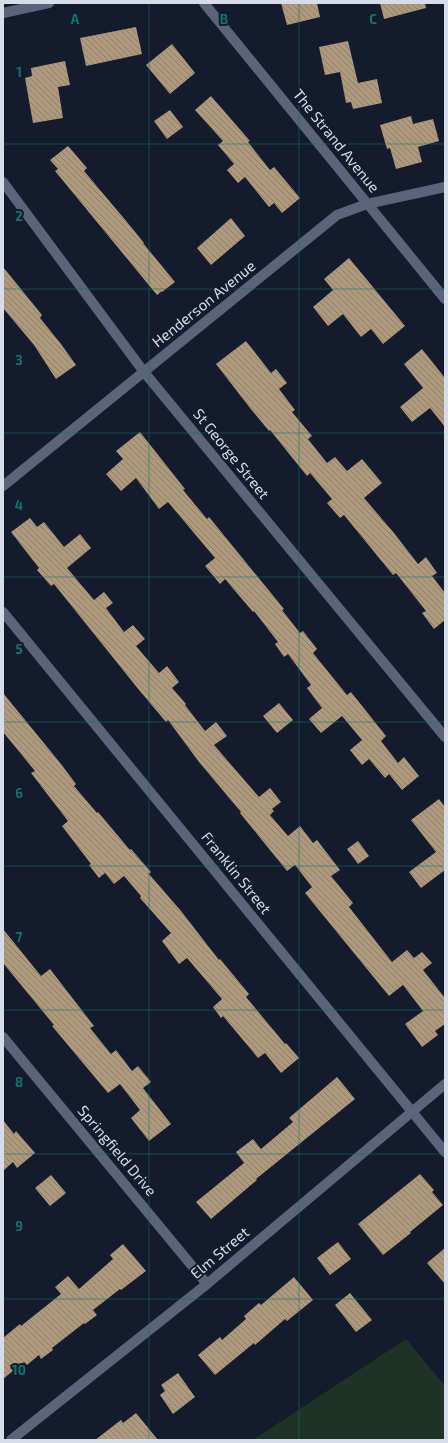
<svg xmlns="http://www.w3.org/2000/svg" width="448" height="1443" font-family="'Exo 2',sans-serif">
<defs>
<pattern id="building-back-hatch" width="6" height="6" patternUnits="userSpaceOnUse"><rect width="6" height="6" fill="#ae997c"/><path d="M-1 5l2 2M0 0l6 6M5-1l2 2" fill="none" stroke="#8d7f6c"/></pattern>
</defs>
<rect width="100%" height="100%" fill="#141b2d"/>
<path fill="#1e3326" d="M406,1339L445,1386V1440H253Z"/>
<g fill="url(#building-back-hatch)">
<path d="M281,3H317L320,17L287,25Z"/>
<path d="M380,3H425L426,8L384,19Z"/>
<path d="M136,27L142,54L86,66L80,38Z"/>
<path d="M348,41L358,83L377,79L382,103L353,109L351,102L346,103L340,72L325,75L319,47Z"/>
<path d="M172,44L195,73L170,94L146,65Z"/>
<path d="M65,61L70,85L58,87L63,118L33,123L25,78L32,76L31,68Z"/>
<path d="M211,96L250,141L248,142L270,170L274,167L300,198L282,213L274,203L269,207L245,177L238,183L227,170L234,164L218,145L223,141L195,110Z"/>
<path d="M170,110L183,127L167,139L154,121Z"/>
<path d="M411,116L413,124L433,119L439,141L418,147L422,162L396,169L390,148L387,149L380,125Z"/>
<path d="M68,146L87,168L84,171L127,222L144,243H143L175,282L162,292V291L157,295L55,171L58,169L50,160Z"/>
<path d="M231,218L245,236L211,265L197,248Z"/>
<path d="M349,258L405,326L383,344L371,329L361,337L343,314L328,326L313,307L333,290L324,279Z"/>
<path d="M3,267L42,315L40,318L61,344L76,365L56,379L34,345L3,308Z"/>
<path d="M246,341L271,373L276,369L287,383L279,389L295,410L292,412L312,436L308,439L327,463L335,457L347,471L362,459L382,483L364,498L394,533L418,564L426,557L437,573L432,576L445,593V620L434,629L422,613L426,611L396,573L393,575L344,515L340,518L327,503L332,499L310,473L307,476L270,430L269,431L250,408L216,364Z"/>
<path d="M422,349L445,378V427L430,408L412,422L400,407L423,388L404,364Z"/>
<path d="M140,432L185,489L183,490L207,519L209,517L284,609L282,610L300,633L303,631L317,649L313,653L347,695L351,692L386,736L381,741L398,763L404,757L419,776L402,790L389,774L385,778L369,759L362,765L350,750L362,740L342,716L321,733L309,719L322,708L307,688L311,685L288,654L284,657L275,644L278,642L254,611L253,612L225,579L220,584L205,566L215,558L168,502L159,509L136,478L121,491L106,474L123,459L116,451Z"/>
<path d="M30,518L37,527L44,522L64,547L80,534L91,548L67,568L94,600L104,592L113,603L106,608L124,632L133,625L145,639L136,646L159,673L167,666L179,682L172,688L186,704L185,705L205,731L216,722L227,736L214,745L259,797L270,788L281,802L272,809L274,811L270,815L288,836L300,826L313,843L317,840L340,870L331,876L353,903L349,907L392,962L407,950L414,958L422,952L432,963L423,970L445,998V1024L435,1031L438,1035L422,1047L405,1024L423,1011L403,985L389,996L305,893L312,887L295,865L287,871L240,813L241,812L199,762L168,720L166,722L139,690L54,584L51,586L37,570L39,568L11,532Z"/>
<path d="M3,693L61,764L76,784L74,786L97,813L98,812L130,850L131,849L151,872L149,874L181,911L219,960L220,959L249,994L246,997L285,1044L286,1043L299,1058L281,1073L265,1053L258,1058L223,1016L221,1018L213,1007L222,999L187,958L179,964L162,941L171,933L140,898L141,896L124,876L114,884L105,873L99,878L89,865L91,864L62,826L68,821L31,773L35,771L3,732Z"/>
<path d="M279,703L293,720L277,733L263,716Z"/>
<path d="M439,799L445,807V870L421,888L409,872L436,852L411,820Z"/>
<path d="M358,841L369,856L358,864L347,849Z"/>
<path d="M3,929L41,976L50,969L94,1026L90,1028L111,1054L116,1050L132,1071L138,1066L151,1082L143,1088L171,1124L149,1141L131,1118L140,1110L120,1084L108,1093L52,1026L54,1025L3,963Z"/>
<path d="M337,1077L355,1099L256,1179L257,1180L211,1219L196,1202L244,1163L236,1152L253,1139L261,1149L293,1122L289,1118Z"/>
<path d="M3,1120L14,1134L16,1131L35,1153L17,1168L13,1162L3,1171Z"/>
<path d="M420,1174L434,1190L432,1192L443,1205L410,1232L411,1233L383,1255L358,1224Z"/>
<path d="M51,1175L66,1193L50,1206L35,1188Z"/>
<path d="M338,1242L351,1259L330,1275L317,1258Z"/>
<path d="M123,1244L146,1271L121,1290L120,1289L93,1310L97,1315L85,1324L84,1323L52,1348L53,1350L41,1359L39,1355L27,1365L24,1362L3,1379V1338L20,1324L21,1326L61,1294L55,1287L68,1276L79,1289L113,1259L110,1255Z"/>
<path d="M445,1248V1284L427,1263Z"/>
<path d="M294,1277L313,1300L287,1321L285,1319L255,1345L254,1343L215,1375L198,1355L220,1337L222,1340L246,1319L244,1316L259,1303L261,1305Z"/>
<path d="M350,1293L372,1320L356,1332L335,1305Z"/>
<path d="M178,1373L195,1397L173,1414L160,1395L165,1391L161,1385Z"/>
<path d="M136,1413L158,1440H95L121,1420L123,1423Z"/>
</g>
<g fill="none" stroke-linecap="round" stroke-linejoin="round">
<g stroke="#5b647a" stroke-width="10">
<path d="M204,3L445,299"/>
<path d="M3,13L49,3"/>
<path d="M3,182L144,372L445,737"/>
<path d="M3,486L337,215L367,204L445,187"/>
<path d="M3,612L445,1152"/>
<path d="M3,1037L207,1284"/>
<path d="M11,1440L207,1284L445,1084"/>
</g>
</g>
<path fill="none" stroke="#0f766e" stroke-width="1" stroke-opacity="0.55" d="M149,3V1440M299,3V1440M3,144H445M3,289H445M3,433H445M3,577H445M3,722H445M3,866H445M3,1010H445M3,1154H445M3,1299H445"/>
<g text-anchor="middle" stroke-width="4" stroke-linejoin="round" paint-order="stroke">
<g font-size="15" fill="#d7dce9" stroke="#141b2d">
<text transform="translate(336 141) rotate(51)" y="5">The Strand Avenue</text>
<text transform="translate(204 304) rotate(-39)" y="5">Henderson Avenue</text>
<text transform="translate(231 454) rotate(51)" y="5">St George Street</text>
<text transform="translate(236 873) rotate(51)" y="5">Franklin Street</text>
<text transform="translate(117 1151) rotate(50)" y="5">Springfield Drive</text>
<text transform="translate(220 1253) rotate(-40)" y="5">Elm Street</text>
</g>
</g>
<g font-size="13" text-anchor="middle" font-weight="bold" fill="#0f766e" stroke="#141b2d" stroke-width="4" stroke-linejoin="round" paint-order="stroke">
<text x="75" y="24">A</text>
<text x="224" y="24">B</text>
<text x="373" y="24">C</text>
<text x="19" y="77">1</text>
<text x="19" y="221">2</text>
<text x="19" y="365">3</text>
<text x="19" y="510">4</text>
<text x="19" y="654">5</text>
<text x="19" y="798">6</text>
<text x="19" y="942">7</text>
<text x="19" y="1087">8</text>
<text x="19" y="1231">9</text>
<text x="19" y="1375">10</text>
</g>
<rect width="448" height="1443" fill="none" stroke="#d7dce9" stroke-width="8"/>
</svg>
